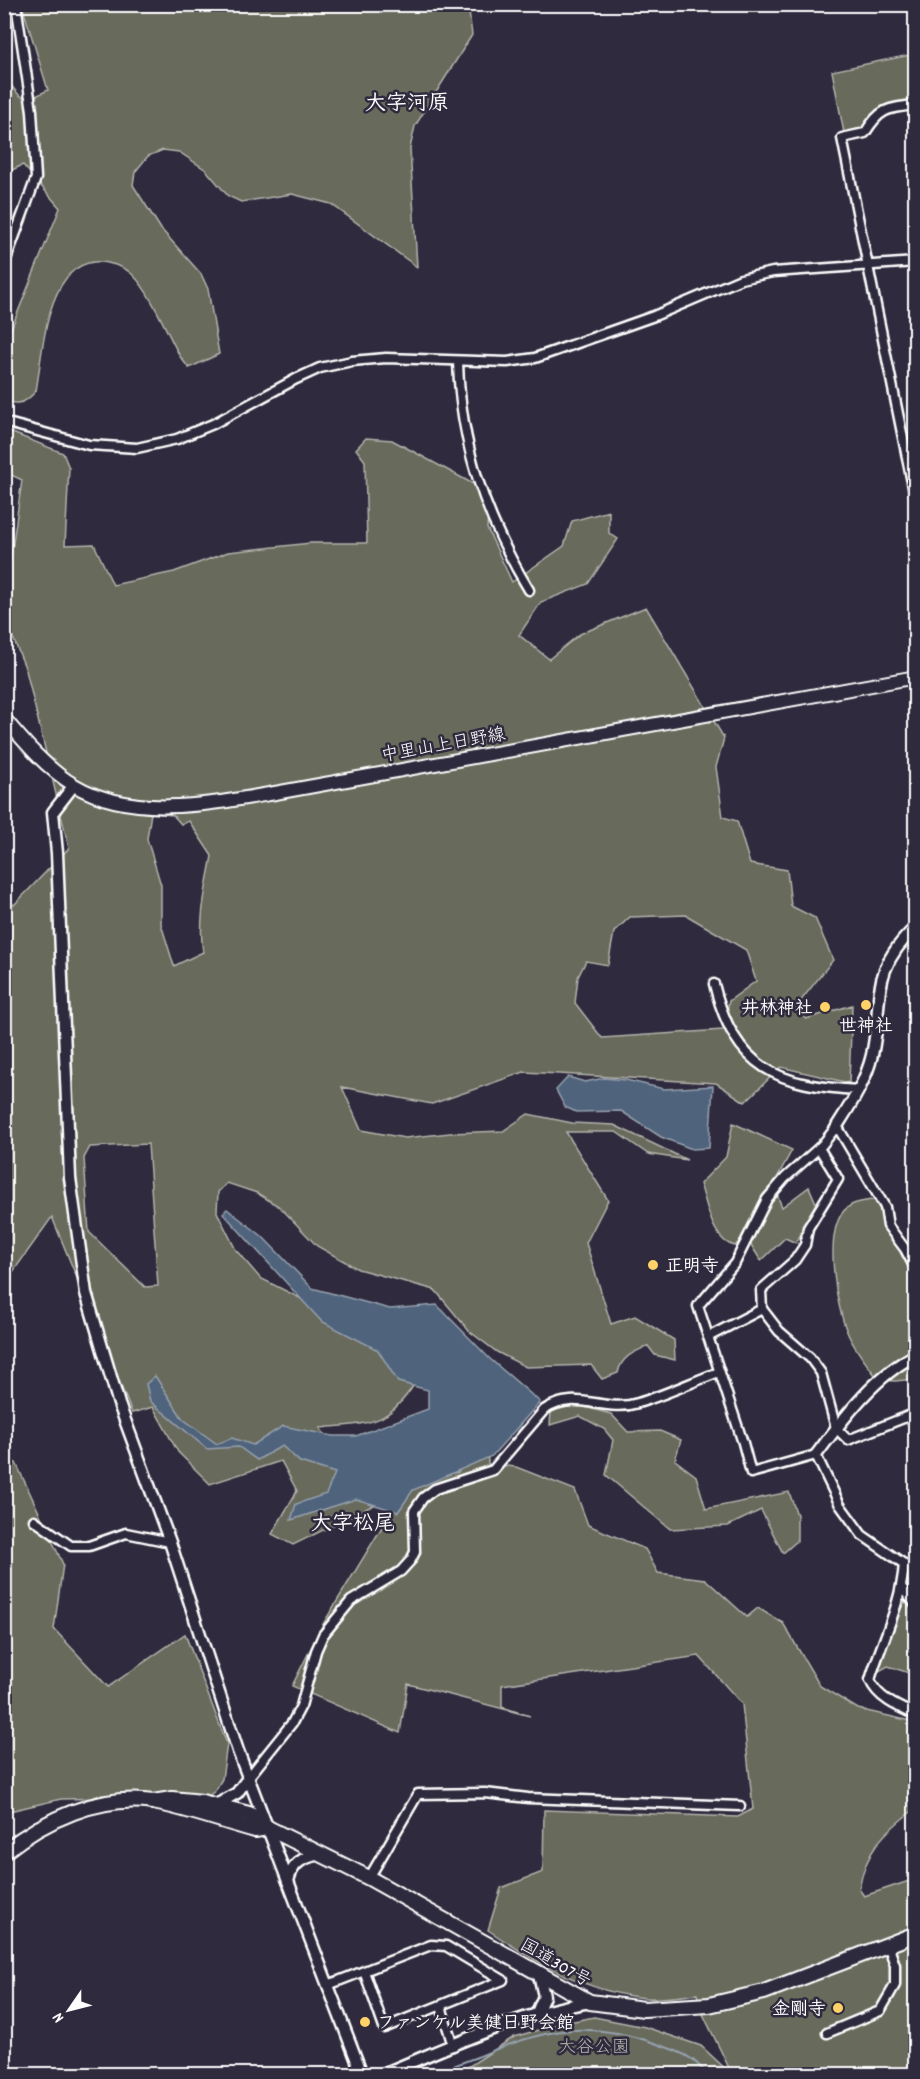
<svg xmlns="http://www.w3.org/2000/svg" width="920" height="2079" font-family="Dekko,'Klee One',sans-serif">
<rect width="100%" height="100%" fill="#2f2a3d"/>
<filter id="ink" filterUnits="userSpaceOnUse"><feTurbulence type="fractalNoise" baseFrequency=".0167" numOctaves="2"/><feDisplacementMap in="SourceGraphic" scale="12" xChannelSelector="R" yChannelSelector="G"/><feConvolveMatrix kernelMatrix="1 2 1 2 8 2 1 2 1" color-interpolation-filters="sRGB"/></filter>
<g filter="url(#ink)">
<g fill="#686a5b" stroke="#b4b4ad" stroke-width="1.5" fill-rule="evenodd">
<path d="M22,5H464L469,12L472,35L415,126L410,148L417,267L331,204L292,194L241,202L228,196L206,170L179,152L163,150L148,156L135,172L133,185L161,229L201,274L208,289L219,354L189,368L181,358C167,334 152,294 133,275C124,266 106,261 94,262C46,267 43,352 36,391C26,402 20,406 5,401V344L60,208L23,165L5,173L4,77L19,95L28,100L48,90Z"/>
<path d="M915,54V102C895,106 877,106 867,126L844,133L832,71Z"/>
<path d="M5,430L63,453L69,468L65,545L94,544L113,585L174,572L228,552L311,543H367L365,461L356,449L366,438L392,440L490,493L487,528L512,582L564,546L572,521L609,511V533L618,539L588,584L541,602L519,635L549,659L580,634L646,607L724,738L716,767L723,817L737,821L750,864L787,870L791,906L815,918L833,960L799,1003L806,1019L852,1005L849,1083L781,1067L745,1102L716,1083L524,1072L432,1104L342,1087L361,1130L405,1138L450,1133L503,1131L528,1114L572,1123L614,1125L687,1160L648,1154L616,1132H566L608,1200L586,1243L611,1324L635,1316L674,1340L675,1360L655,1355L648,1346C634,1352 621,1357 618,1373L602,1379L591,1365L526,1367L497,1352L469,1331L435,1290L358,1269L317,1246L280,1207L257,1193L227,1183L218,1192L217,1212L236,1250L260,1278L365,1331L419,1377C389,1426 373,1423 320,1428L376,1504L293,1545L272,1534L297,1491L281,1461L210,1484L178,1452L153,1407L132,1413L52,1217L5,1283L4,897L14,905L69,848L26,670L5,618V583L8,577L22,480L5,472ZM151,813L173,815L181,824L189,821L212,856C206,888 198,920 203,952L174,966L161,924V885L147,839ZM686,915L746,950L756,981L729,1001L723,1030L602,1038L575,1003L578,977L586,961L608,965L614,932L630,917ZM148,1144L158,1286L145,1287L89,1232L84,1158L90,1147Z"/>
<path d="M733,1123L792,1150L773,1185L782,1207L809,1187L816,1203L796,1243L785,1238L761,1261L745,1235L735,1246C712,1242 707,1203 700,1184L726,1157Z"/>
<path d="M872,1200L882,1202L915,1269V1379L895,1381L879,1380C868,1366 855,1350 848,1334C836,1307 824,1236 843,1212C851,1202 861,1202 872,1200Z"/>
<path d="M577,1405L611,1414L628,1432L660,1431L681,1440L675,1460L696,1476L706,1509L789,1492L797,1515V1541L783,1553L761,1510L728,1526L670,1529L606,1475L613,1440L604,1429L580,1416L550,1425L551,1411Z"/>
<path d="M487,1437L488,1464L516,1467L575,1490L588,1525L645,1549L658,1573L705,1579L747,1617L758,1608L783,1623L820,1686L858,1709L915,1722V1809C884,1832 866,1850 859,1889L864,1896L915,1879V2074H732L701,2010L697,1994C681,1996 662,1999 646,1998C586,1992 537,1963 488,1930L501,1888L543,1872L544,1810L738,1817L753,1809L742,1704L699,1656L502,1685V1707L530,1716L408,1684L400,1733L292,1686L323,1624L410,1481L458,1472L470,1442Z"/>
<path d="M4,1458L16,1463L63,1564L54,1629L108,1687L185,1634L227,1744L222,1779L215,1791L208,1796L61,1799L5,1812Z"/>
<path d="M905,1602L915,1608V1675L888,1666L879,1671C878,1648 893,1621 905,1602Z"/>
<path d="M594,2017L645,2027L701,2046L731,2074H457L514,2037L559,2024Z"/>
</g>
<g fill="#50647b" stroke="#96a2b0" stroke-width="1.5">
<path d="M568,1077L585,1082L604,1078L626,1080L664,1089L713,1086L709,1148L692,1149L661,1137L621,1111L576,1112L565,1107L556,1090Z"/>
<path d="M227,1209L262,1236L312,1288L390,1309L437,1305L489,1358L540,1402L492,1456L413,1490L398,1512L356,1499L291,1520L296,1504L326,1494L335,1473L300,1462L282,1446L257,1460L239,1447L207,1449L150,1401L146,1384L155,1376L183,1419L217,1444L232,1438L253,1445L283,1426L333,1436H356L428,1409V1390L398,1382L378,1350L321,1321L223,1213Z"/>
</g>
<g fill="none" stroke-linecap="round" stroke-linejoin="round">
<path stroke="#96a2b0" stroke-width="2" d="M439,2074C450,2066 467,2061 480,2056C545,2028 589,2020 657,2044C677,2051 694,2056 706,2074"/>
<defs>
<g id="minor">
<path d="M916,105C888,108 880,108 865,133L842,138L916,502"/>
<path d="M4,265L36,178L32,111L16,4"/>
<path d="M458,361C460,445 486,519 529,590"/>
<path d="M4,422L89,445L137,448L177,439L213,424L296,379L320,368L352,361L386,358L507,362L535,358L654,316L741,279L773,272L916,262"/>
<path d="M714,984C735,1069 778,1086 859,1090"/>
<path d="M819,1148L838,1179L808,1228L805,1245L795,1260L761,1290L762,1309L779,1331L810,1358L821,1373L836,1428L848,1440L916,1413"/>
<path d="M916,1270L905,1249L888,1226L885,1207L837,1126L822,1145L785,1178L767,1199L735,1263L698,1306L743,1443L751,1473L816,1455L840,1505L862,1535L904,1564C901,1606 882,1640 870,1680C877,1698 898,1707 916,1715"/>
<path d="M708,1337L762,1309"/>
<path d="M34,1520L71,1546H89L126,1533L170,1542"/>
<path d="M902,1588L916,1605"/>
<path d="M248,1778L292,1723L301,1706L316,1651L323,1635L351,1601L401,1571L411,1560L415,1552L414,1511L423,1498L435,1489L493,1470L544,1410C577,1388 603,1414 638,1403C665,1395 692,1382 719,1372"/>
<path d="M369,1878L418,1794L485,1793L528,1798L740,1806"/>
<path d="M328,1985L431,1945L446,1946L503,1980L384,2028L364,1971"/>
<path d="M441,2006L453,2046"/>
<path d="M827,2033L880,2011L895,1985V1965L888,1945"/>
</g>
<g id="tertiary">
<path d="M74,785L53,812L57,853L70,1178L86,1293L119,1404L170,1542L238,1751L362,2074"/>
<path d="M837,1126C851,1104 866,1081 872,1055C884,1000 868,971 916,927"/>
<path d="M816,1455C843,1419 875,1375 916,1355"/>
<path d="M216,1805L237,1793L248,1778"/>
<path d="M288,1881C293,1862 302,1858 320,1854"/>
<path d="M536,2015L544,1996L538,1971"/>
<path d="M383,2074C449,2047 519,2013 590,2002"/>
</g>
<path id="secondary" d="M4,718C24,742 47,769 74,785C133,820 211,804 275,793L916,677"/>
<g id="trunk">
<path d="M153,1802L172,1799L202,1802L249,1814L268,1828L369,1878L590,2002L644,2009L709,2005L764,1992L916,1934"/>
<path d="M4,1852C44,1820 100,1794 153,1802C187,1808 222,1821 255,1830L268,1828"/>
</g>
</defs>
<use href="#minor" stroke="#fff" stroke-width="13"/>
<use href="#tertiary" stroke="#fff" stroke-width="15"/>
<use href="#secondary" stroke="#fff" stroke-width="16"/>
<use href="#trunk" stroke="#fff" stroke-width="18"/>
<use href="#minor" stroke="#2f2a3d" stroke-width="8"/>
<use href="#tertiary" stroke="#2f2a3d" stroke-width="10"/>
<use href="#secondary" stroke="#2f2a3d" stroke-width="12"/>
<use href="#trunk" stroke="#2f2a3d" stroke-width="14"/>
</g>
</g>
<g fill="#ffd166" stroke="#2f2a3d" stroke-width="2">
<circle cx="866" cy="1005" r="6"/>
<circle cx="825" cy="1007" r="6"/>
<circle cx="653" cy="1265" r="6"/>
<circle cx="838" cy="2008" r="6"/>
<circle cx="365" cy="2022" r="6"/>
</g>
<g text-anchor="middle" stroke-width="5" stroke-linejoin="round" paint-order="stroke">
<g font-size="18" fill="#fff" stroke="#2f2a3d">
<text transform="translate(443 744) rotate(-10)" y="6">中里山上日野線</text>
<text transform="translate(556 1962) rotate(30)" y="6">国道307号</text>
</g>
<g font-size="18" font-weight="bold" fill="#fff" stroke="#2f2a3d" text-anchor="end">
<text x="813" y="1013">井林神社</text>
<text x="866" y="1031" text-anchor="middle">世神社</text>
<text x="665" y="1271" text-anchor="start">正明寺</text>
<text x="826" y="2014">金剛寺</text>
<text x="377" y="2028" text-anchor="start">ファンケル美健日野会館</text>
</g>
<g font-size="18" fill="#b4b4ad" stroke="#2f2a3d">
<text x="594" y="2052">大谷公園</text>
</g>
<g font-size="21" font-weight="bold" fill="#fff" stroke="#2f2a3d">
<text x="407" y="109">大字河原</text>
<text x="353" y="1529">大字松尾</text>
</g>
</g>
<rect width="920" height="2079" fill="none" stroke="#2f2a3d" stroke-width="24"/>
<rect x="12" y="12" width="896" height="2055" fill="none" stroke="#fff" stroke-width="2" filter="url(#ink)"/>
<g transform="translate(69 2010) rotate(235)" stroke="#2f2a3d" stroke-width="4.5" paint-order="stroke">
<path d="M0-4.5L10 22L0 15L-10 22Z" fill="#ffffff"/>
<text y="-9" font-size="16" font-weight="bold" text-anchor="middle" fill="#ffffff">N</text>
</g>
</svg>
